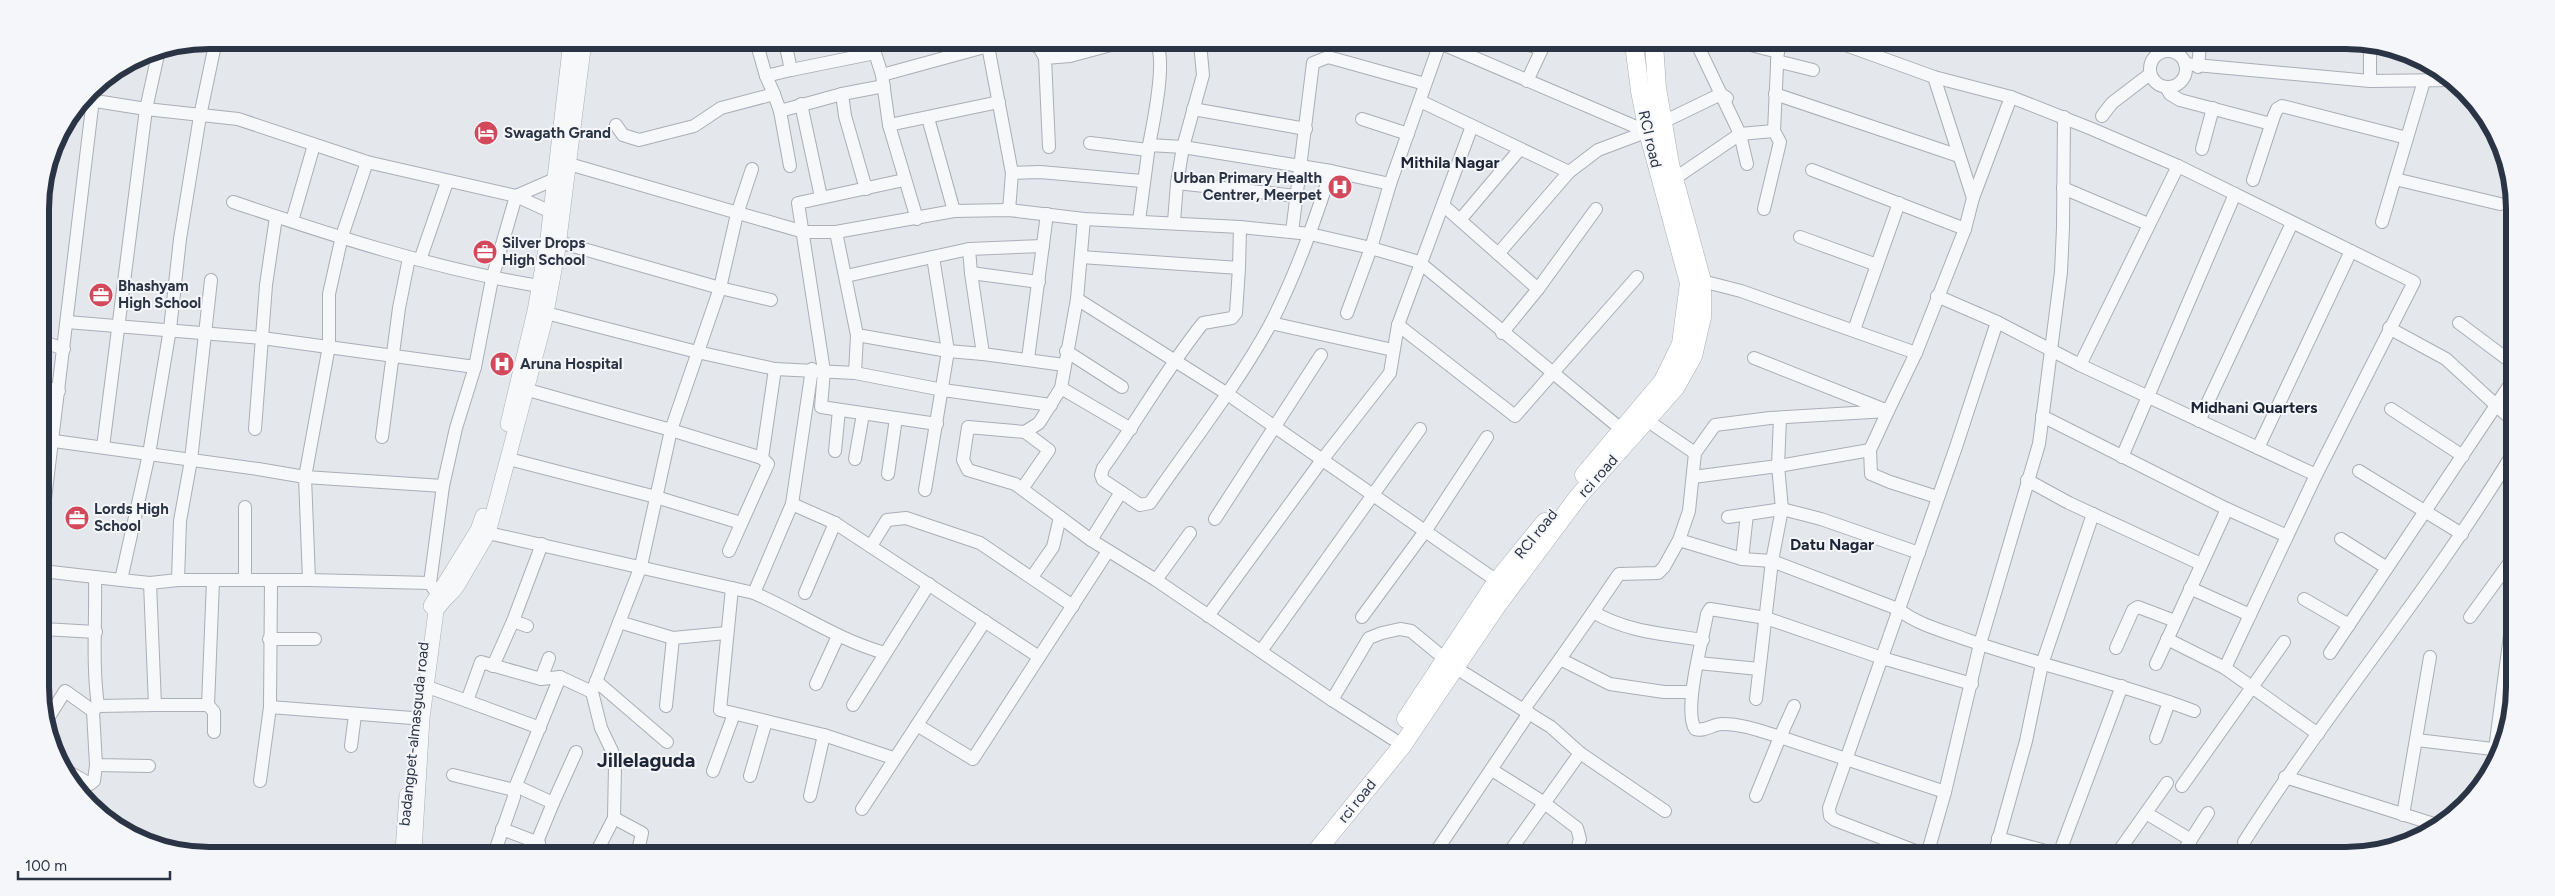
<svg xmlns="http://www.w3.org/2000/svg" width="2555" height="896" font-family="Figtree,sans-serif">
<rect width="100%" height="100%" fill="#e4e7ec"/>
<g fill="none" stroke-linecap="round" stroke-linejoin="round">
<defs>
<g id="minor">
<path d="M756,41L766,76"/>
<path d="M991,42L988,46L1012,173L1009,210"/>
<path d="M1024,42L1039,47L1045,58"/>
<path d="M1440,43L1648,132"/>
<path d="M1526,44L1542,49L1527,81"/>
<path d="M1697,44L1740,134L1747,164"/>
<path d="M1747,44L1778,52"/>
<path d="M1843,44L1934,77L2011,97L2092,129L2178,166L2414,282L2316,475L2225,668"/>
<circle cx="2168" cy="69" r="18"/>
<path d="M875,53L882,75L889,125L917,219"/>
<path d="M1777,61L1813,70"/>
<path d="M2185,64L2370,81L2452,80"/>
<path d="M2198,67L2200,45"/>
<path d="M791,70L875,53L872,42"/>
<path d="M882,75L988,46"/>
<path d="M2370,81V46"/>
<path d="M2166,87L2170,94L2180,100L2271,124"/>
<path d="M774,94L780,111L842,94L884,86"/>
<path d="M842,94L845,116L866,189"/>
<path d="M1775,94L1959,156"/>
<path d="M83,99L146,109L238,119L367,162L516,196L551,212L560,213"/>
<path d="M1420,101L1569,172"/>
<path d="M801,104L821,197"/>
<path d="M1193,109L1306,129"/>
<path d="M780,111L790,166"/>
<path d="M2102,116L2112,103L2150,74"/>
<path d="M928,118L954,211"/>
<path d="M1362,119L1408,134"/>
<path d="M1663,122L1721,94L1727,98"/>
<path d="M616,125L623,135L639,140L694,126L721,108L774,94L766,76L791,70L785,42"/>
<path d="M889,125L999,102"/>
<path d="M1090,143L1148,150"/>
<path d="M1149,145C1153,124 1167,60 1156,43"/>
<path d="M1049,147L1045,58L1070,56L1122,42"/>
<path d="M2202,149L2213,108"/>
<path d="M569,164L804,232H836L954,211L1009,210L1084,219L1240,227L1310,234L1371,248L1390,184L1440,43"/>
<path d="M1812,170L1965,229"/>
<path d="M1012,173L1040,172L1142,181"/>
<path d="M1674,179L1740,134L1774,131L1778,44"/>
<path d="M2395,179L2500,204"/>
<path d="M904,180L798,203L824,371L821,407L937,424"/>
<path d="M2253,180L2274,116L2277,109L2282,106L2407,138"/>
<path d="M1177,183L1296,196"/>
<path d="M2063,188L2148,224"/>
<path d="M516,196L555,179L562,180"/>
<path d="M1973,198L2011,97"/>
<path d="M233,202C334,236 435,269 539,286"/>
<path d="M1444,206L1538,289"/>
<path d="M1764,209L1780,142L1774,131"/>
<path d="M1460,220L1520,149"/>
<path d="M292,221L314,145"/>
<path d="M1139,221L1149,145L1183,147L1331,171"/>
<path d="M1174,222L1177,183L1183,147L1203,75L1200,43"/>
<path d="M2382,222L2424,81"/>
<path d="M836,232L857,335L855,373"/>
<path d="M1292,232L1313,63L1328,57L1425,84"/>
<path d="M1800,237L1877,265"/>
<path d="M559,242L720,288L771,300"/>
<path d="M969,249L971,273"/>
<path d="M1498,254L1569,172L1598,150L1646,132"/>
<path d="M1081,257L1239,268L1240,227"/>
<path d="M420,260L447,182"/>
<path d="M846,276L969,249L1043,246"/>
<path d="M1039,282L971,273L983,354L1064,365"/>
<path d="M1695,282L1702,281L1741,291L1916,353"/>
<path d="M1937,296L1997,322L2080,365L2316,475"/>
<path d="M1077,299L1226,393L1497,581"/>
<path d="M546,313L697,352L775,369L855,373L943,390L1051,405"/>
<path d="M1347,313L1371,248L1419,262L1621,429"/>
<path d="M67,322L262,338L475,367"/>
<path d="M1271,323L1393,350"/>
<path d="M2459,323L2511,362"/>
<path d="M1398,325L1515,416L1637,277"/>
<path d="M2389,328L2446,359L2511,419"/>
<path d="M1854,330L1899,203"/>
<path d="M1502,333L1538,289L1596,209"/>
<path d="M857,335L948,351L983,354"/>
<path d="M41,341L64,349"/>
<path d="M1066,351L1122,387"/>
<path d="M1754,358L1888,411L1870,450L1871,474L1890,482L1937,497"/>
<path d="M1028,359L1047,214"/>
<path d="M2080,365L2178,166"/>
<path d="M41,386L59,391"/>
<path d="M1061,388L1131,429"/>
<path d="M528,390L671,430L762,458"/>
<path d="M2391,409L2463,456"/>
<path d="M2042,416L2227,509L2287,536"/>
<path d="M1648,421L1695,453"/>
<path d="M2199,421L2292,223"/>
<path d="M255,429L266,285L276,217"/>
<path d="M1025,432L1039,423L1061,388L1077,299L1084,219"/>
<path d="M382,437L399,308L409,258"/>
<path d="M54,441L258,469L305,477L443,486"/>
<path d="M103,447L146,109L159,50"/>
<path d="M2258,448L2351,251"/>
<path d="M835,451L839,410"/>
<path d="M2122,457L2235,194"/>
<path d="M509,459L656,497L741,523"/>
<path d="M855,459L863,414"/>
<path d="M2359,471L2462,534"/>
<path d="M888,474L896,418"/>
<path d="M1693,477L1778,466L1870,450"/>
<path d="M2027,480L2069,503L2201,564"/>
<path d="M1022,489L1049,450L1025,432L968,427L963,460L968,470L1015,484L1022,489L1091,540L1156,580L1332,700L1393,739"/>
<path d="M925,490L948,351L933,257"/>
<path d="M1121,492L1140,505L1150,503C1190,445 1238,384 1271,323C1296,274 1314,223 1331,171L1390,184"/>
<path d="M792,504L835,523L1039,657"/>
<path d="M1728,517L1782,509L1778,466L1780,418"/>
<path d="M1215,519L1321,355"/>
<path d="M42,524L93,99"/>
<path d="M488,533L754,593C798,612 838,640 885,653"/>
<path d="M2341,539L2387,568"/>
<path d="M1091,540L1121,492L1103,480L1101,475L1103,468C1138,420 1166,369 1203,323L1232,318L1236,313L1239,268"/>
<path d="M1679,540L1742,559L1772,561L1898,609C1918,625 1944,631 1968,640C2042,666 2120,683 2194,711"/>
<path d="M871,546L887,520L906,518L980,543L1073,606"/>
<path d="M729,551L768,464L762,458L775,369"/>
<path d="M1742,559L1747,514"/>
<path d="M42,571L95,577"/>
<path d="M1032,577L1053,547L1060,517"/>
<path d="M245,579V507"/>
<path d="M178,580L180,521L191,460L211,280"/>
<path d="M309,580L430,583"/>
<path d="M1156,580L1190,533"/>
<path d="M150,583L121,580L149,454L170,329L180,239L200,116L216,40"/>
<path d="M732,588L720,710L766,721"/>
<path d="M2190,588L2250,615"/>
<path d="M754,593L792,504L812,369"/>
<path d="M805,593L835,523"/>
<path d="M2304,599L2349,625"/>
<path d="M441,600L430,583L443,486L456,428L475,367L492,279L516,196"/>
<path d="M1593,612L1619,574L1658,573L1664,567L1679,540L1689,511L1695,453L1715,425L1770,418L1888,411L1916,353L1965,229L1973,198L1934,77"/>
<path d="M1208,616L1322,460L1390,373L1398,325L1472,126"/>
<path d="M1362,617L1426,530L1487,437"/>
<path d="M2470,617L2510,562"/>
<path d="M619,622L673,638L726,633"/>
<path d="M527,626L513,621L542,544"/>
<path d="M43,629L96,632"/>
<path d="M269,639H315"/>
<path d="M2167,639L2225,668L2318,734"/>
<path d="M2116,648L2133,610L2138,607L2175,621"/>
<path d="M1261,651L1420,429"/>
<path d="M2330,653L2511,383"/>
<path d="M1560,659L1593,612C1627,632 1665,634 1703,640"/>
<path d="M1698,663L1759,669"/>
<path d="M2156,664L2227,509"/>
<path d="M493,666L513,621"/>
<path d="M541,679L549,658"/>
<path d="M596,681L667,742"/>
<path d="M816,684L838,636"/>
<path d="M425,686L467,701L481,662L541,679L560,677"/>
<path d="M1756,699L1772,561L1782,509L1821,519L1919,553"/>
<path d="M1332,700L1369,638L1382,633L1400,629L1411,631L1456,668L1551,727L1580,753L1508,854"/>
<path d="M467,701L540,728"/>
<path d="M155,705H208L213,581"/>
<path d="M208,705L214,712V732"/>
<path d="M853,705L929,584"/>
<path d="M98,706C92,663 96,620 95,577L121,580"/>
<path d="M666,706L673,638"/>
<path d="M1794,706L1780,737C1761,731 1743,724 1722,724C1713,724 1705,732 1695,729C1683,709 1703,639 1707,614L1710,609L1766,618L1882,658L1972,684"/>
<path d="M270,707L412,718"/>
<path d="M1524,709L1560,659L1610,684L1664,692H1692"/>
<path d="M45,723L65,691L93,711"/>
<path d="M917,725L973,759L1108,551"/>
<path d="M2156,738L2169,702"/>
<path d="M2417,740L2501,750"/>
<path d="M351,746L355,715"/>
<path d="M2495,749L2510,635"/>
<path d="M1580,753L1665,811"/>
<path d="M149,766L96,765L93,711L98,706L155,705L150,583L178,580H309L305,477L329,346V294L342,236L367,162"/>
<path d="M1492,770L1543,802L1577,828L1580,839L1576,854"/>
<path d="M713,771L734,714"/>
<path d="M69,772L90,784L94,781L96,765"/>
<path d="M453,775L514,790"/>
<path d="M750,776L766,721L824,735L893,758"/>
<path d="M2285,777L2440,826"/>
<path d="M260,781L270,707L271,581"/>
<path d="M516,786L553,803L576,752"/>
<path d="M2182,786L2284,642"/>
<path d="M810,796L824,735"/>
<path d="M1756,796L1780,737L1945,792"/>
<path d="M862,809L985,621"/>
<path d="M2146,813L2191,840"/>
<path d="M2403,815L2430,657"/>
<path d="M614,818L642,833L638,851"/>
<path d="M502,829L539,843L536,851"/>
<path d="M1998,838L2060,855"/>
<path d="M537,842L553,803"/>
<path d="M2244,842C2327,711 2429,591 2510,458"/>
<path d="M495,851L514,797V790L560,677L592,692"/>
<path d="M597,851L614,818L615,766L612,751L601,728L592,692L641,566L671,430L720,288L737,214L752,169"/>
<path d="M1435,853L1529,713"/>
<path d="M2059,854L2122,686"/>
<path d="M1926,855L1835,820L1830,816L1829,808L1956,447L1997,322"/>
<path d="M1927,855L1945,792L1980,644L2039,444L2061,272L2063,228L2064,117"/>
<path d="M1994,855L2026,741L2042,664L2093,514"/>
<path d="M2116,855L2167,783"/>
<path d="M2181,855L2208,813"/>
</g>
<g id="tertiary">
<path d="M508,424L535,311L548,238L571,41"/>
<path d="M431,606L478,530L483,516"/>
<path d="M403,851L407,795"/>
<path d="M414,851L422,718L436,611C442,600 450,596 457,586L488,533L544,323L557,254L584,41"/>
</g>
<g id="secondary">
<path d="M1584,475L1663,381L1681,344L1689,283L1648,132L1640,91L1634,44"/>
<path d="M1406,719L1497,581L1545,522"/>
<path d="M1315,853L1402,746L1498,604L1578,497L1675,388L1693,356L1702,317V281L1670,164L1657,88L1654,44"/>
</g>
</defs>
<use href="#minor" stroke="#a9aeb7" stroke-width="14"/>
<use href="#tertiary" stroke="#a9aeb7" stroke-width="16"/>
<use href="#secondary" stroke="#a9aeb7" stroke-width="19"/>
<use href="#minor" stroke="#f7f8fa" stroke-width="12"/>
<use href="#tertiary" stroke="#f7f8fa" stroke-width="15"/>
<use href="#secondary" stroke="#fff" stroke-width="18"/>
</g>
<defs>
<symbol id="hotel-disc" viewBox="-11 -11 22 22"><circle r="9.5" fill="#d1495b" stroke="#f4f6f9"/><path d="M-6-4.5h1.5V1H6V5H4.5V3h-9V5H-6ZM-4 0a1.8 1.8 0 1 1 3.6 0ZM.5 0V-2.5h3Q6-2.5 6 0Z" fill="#fff"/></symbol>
<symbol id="hospital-disc" viewBox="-11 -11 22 22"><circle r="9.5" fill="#d1495b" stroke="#f4f6f9"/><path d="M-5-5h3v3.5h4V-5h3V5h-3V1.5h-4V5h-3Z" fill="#fff"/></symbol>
<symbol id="office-disc" viewBox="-11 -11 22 22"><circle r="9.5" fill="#d1495b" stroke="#f4f6f9"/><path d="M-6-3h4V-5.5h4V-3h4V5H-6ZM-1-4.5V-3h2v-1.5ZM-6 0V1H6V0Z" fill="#fff"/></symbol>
</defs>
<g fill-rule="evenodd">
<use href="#hotel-disc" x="472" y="119" width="28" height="28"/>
<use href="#hospital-disc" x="1326" y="173" width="28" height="28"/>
<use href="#office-disc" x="471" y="238" width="28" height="28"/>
<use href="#office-disc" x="87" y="281" width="28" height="28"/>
<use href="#hospital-disc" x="488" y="350" width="28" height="28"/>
<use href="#office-disc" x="63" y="504" width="28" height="28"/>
</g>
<g text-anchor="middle" stroke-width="4" stroke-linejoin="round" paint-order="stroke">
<g font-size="15" font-weight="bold" fill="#2b3445" stroke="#f4f6f9" text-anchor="start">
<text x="504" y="138">Swagath Grand</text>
<text x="1322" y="183" text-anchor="end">Urban Primary Health<tspan x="1322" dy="17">Centrer, Meerpet</tspan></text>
<text x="502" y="248">Silver Drops<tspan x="502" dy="17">High School</tspan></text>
<text x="118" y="291">Bhashyam<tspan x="118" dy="17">High School</tspan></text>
<text x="520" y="369">Aruna Hospital</text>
<text x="94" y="514">Lords High<tspan x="94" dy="17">School</tspan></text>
</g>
<g font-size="15" fill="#2b3445" stroke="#f4f6f9">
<text transform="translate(1650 139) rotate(77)" y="5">RCI road</text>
<text transform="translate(1598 476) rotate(-48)" y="5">rci road</text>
<text transform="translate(1536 534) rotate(-51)" y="5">RCI road</text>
<text transform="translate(414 734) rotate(-84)" y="5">badangpet-almasguda road</text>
<text transform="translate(1357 801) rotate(-51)" y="5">rci road</text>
</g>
<g font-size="16" font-weight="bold" fill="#1d2536" stroke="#f4f6f9">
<text x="1450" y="168">Mithila Nagar</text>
<text x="2254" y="413">Midhani Quarters</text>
<text x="1832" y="550">Datu Nagar</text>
</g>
<g font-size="20" font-weight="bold" fill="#1d2536" stroke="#f4f6f9">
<text x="646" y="767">Jillelaguda</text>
</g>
</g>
<path d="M0 0H2555V896H0ZM209 49H2346A160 160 0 0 1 2506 209V687A160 160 0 0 1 2346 847H209A160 160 0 0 1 49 687V209A160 160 0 0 1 209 49Z" fill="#f4f6f9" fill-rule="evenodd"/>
<path fill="none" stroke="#2b3445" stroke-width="6" d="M209 49H2346A160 160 0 0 1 2506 209V687A160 160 0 0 1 2346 847H209A160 160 0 0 1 49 687V209A160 160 0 0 1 209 49Z"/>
<path d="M18 871v8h152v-8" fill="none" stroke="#2b3445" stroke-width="2.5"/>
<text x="25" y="871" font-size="15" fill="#2b3445" stroke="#f4f6f9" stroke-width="4" paint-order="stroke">100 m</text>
</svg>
